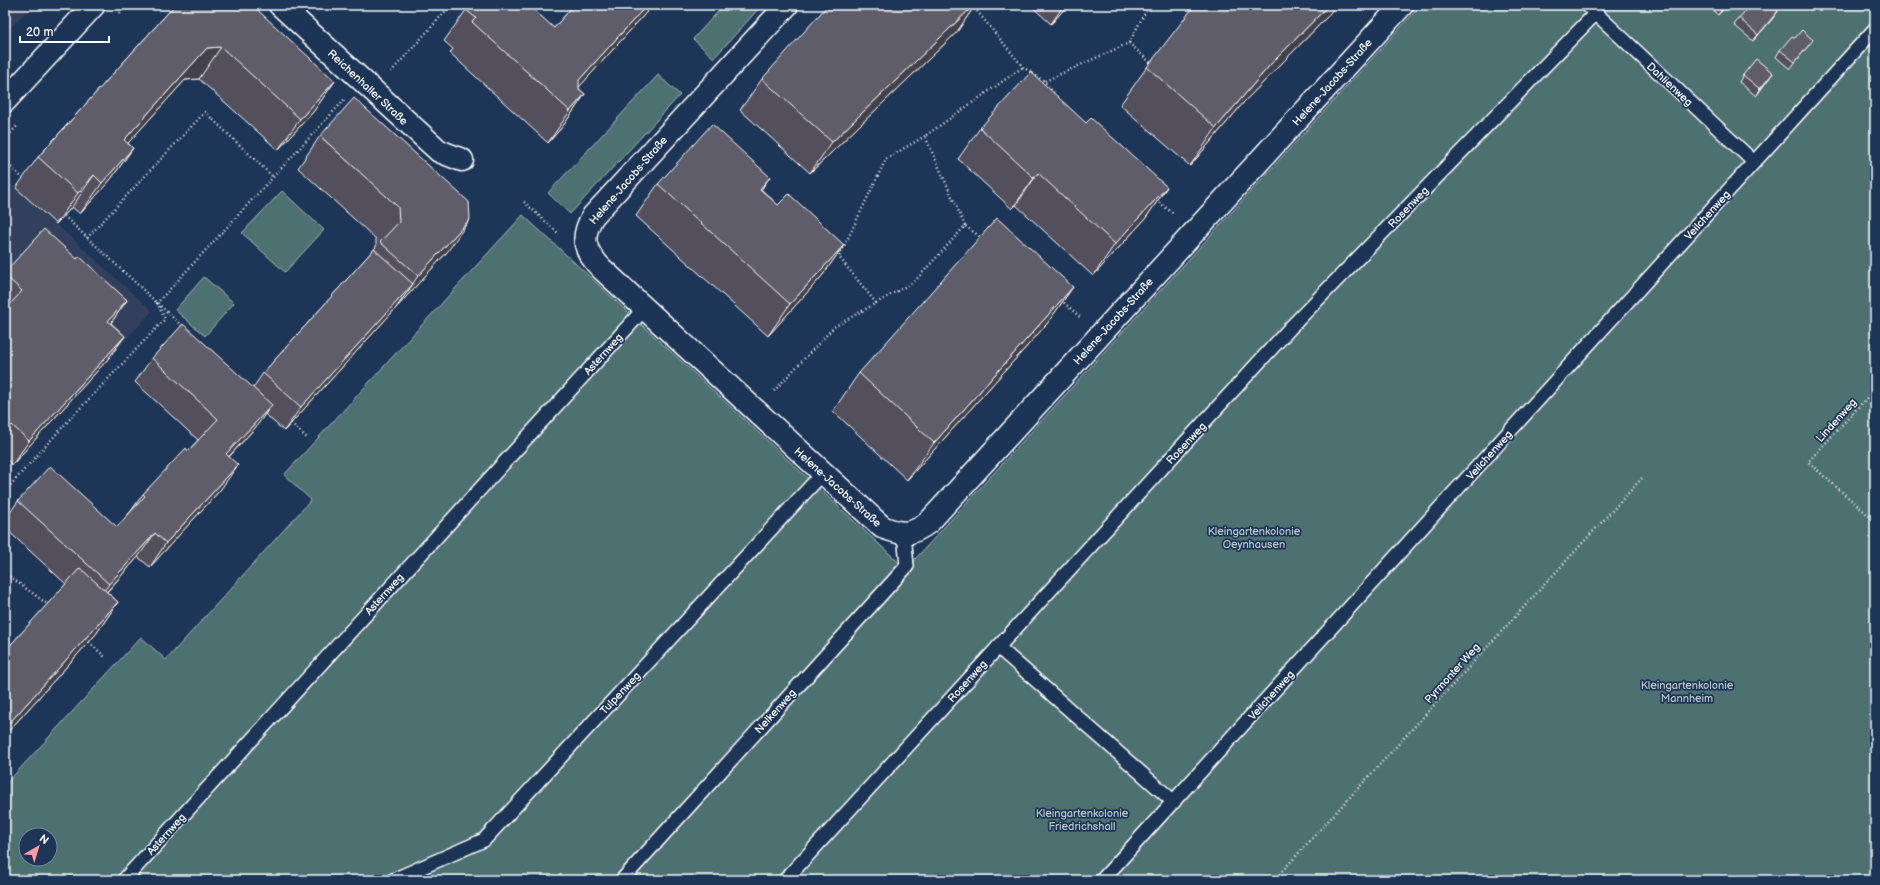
<svg xmlns="http://www.w3.org/2000/svg" width="1880" height="885" font-family="'Balsamiq Sans',sans-serif">
<rect width="100%" height="100%" fill="#1d3557"/>
<filter id="ink" filterUnits="userSpaceOnUse"><feTurbulence type="fractalNoise" baseFrequency=".025" numOctaves="2"/><feDisplacementMap in="SourceGraphic" scale="8" xChannelSelector="R" yChannelSelector="G"/><feConvolveMatrix kernelMatrix="1 2 1 2 8 2 1 2 1" color-interpolation-filters="sRGB"/></filter>
<g filter="url(#ink)">
<g fill="#31415d">
<path d="M5,5H32L5,34Z"/>
<path d="M5,178L152,311L5,472Z"/>
</g>
<g fill="#4e6f70" stroke="#a6b7b8" fill-rule="evenodd">
<path d="M724,5H762L714,58L693,39Z"/>
<path d="M1421,5H1875V880H5V785L141,637L166,660L311,500L284,475L523,215L906,569ZM26,835H50V859H26Z"/>
<path d="M658,75L680,95L570,214L548,193Z"/>
<path d="M282,191L324,230L285,272L242,233Z"/>
<path d="M204,277L234,303L205,336L175,310Z"/>
</g>
<g fill="none" stroke-linecap="round" stroke-linejoin="round">
<defs>
<g id="service">
<path d="M1587,5L1754,162"/>
<path d="M998,647L1174,802"/>
<path d="M124,880L645,308"/>
<path d="M393,880L484,840L823,473"/>
<path d="M622,880L907,566L904,534"/>
<path d="M785,880L1292,326L1595,14"/>
<path d="M1102,880L1875,29"/>
</g>
<g id="minor">
<path d="M280,5L439,151L462,160"/>
<path d="M787,5L593,216C580,238 584,251 602,269L882,527C902,535 911,536 929,522L1402,5"/>
<path d="M5,101L94,5"/>
</g>
</defs>
<use href="#service" stroke="#fff" stroke-width="16"/>
<use href="#minor" stroke="#fff" stroke-width="25"/>
<g stroke="#fff" stroke-width="2.5" stroke-dasharray="1 3" stroke-linecap="butt">
<path d="M972,5L1023,67L1044,81L1054,93"/>
<path d="M120,13L127,5"/>
<path d="M1129,43L1149,5"/>
<path d="M391,72L451,5"/>
<path d="M1045,81L1129,43L1152,64"/>
<path d="M5,139L18,125"/>
<path d="M5,162L24,179"/>
<path d="M1156,200L1174,214"/>
<path d="M524,202L559,234"/>
<path d="M64,216L183,327"/>
<path d="M965,226L925,136L1023,67"/>
<path d="M87,238L205,112L273,177"/>
<path d="M1061,300L1081,318"/>
<path d="M876,303L839,257L886,159L925,136"/>
<path d="M1875,389L1808,462L1875,521"/>
<path d="M774,391L834,327L915,281L965,226L982,238"/>
<path d="M291,423L307,438"/>
<path d="M5,491L69,420L165,319L157,303L345,99"/>
<path d="M5,570L9,576L50,606"/>
<path d="M89,642L105,657"/>
<path d="M1274,880L1643,477"/>
</g>
<use href="#service" stroke="#1d3557" stroke-width="13"/>
<use href="#minor" stroke="#1d3557" stroke-width="22"/>
</g>
<g fill="#52505b" stroke="#fff">
<path d="M175,5L335,81L313,112L278,150L199,79L185,80L128,143L133,148L111,179L80,214L72,207L56,224L16,188L38,157Z"/>
<path d="M574,5H653L579,87V89L585,94L563,126L548,143L450,53L453,49L444,41L466,10L554,28Z"/>
<path d="M974,5H975L957,32L810,173L740,110L762,79Z"/>
<path d="M1030,5H1068L1051,24Z"/>
<path d="M1707,5H1727L1718,15Z"/>
<path d="M1778,11L1773,18L1753,41L1734,25L1739,18Z"/>
<path d="M1327,17L1244,102L1190,166L1120,105L1147,67Z"/>
<path d="M1808,46L1790,69L1776,57L1780,50Z"/>
<path d="M1773,73L1756,96L1739,82L1743,75Z"/>
<path d="M1086,123L1167,187L1145,219L1093,276L1016,205L1012,209L958,159L980,128Z"/>
<path d="M320,136L448,251L284,431L265,414L255,428L229,457L221,489L150,567L138,557L107,592L118,602L96,634L5,735V651L66,584L5,528V520L18,501L117,527L131,511L143,494L188,451L198,440L135,382L152,358L253,388L263,373L376,247V239L298,168Z"/>
<path d="M658,184L762,190L778,205L844,245L822,276L768,336L636,216Z"/>
<path d="M77,259L127,300L111,323L125,336L108,359L12,465L5,458V272Z"/>
<path d="M1073,287L1046,325L907,480L833,411L859,373Z"/>
</g>
<g fill="#42414a" stroke="#fff">
<path d="M647,5H653L563,105L579,80Z"/>
<path d="M974,5H975L957,32L810,173L832,142Z"/>
<path d="M1064,5H1068L1051,24Z"/>
<path d="M1329,5H1336L1327,17L1244,102L1190,166L1216,128L1270,65Z"/>
<path d="M1726,5H1727L1718,15L1723,8Z"/>
<path d="M1778,11L1773,18L1753,41Z"/>
<path d="M221,47L199,79L185,80L102,172L124,140L207,48Z"/>
<path d="M1773,73L1768,80L1756,96L1760,89Z"/>
<path d="M335,81L313,112L278,150L300,119Z"/>
<path d="M585,94L563,126L548,143L570,111Z"/>
<path d="M133,148L111,179L80,214L102,183Z"/>
<path d="M1038,173L1016,205L1012,209L1034,178Z"/>
<path d="M94,175L72,207L56,224L78,193Z"/>
<path d="M770,177L748,209L760,189Z"/>
<path d="M1167,187L1145,219L1093,276L1115,244Z"/>
<path d="M470,219L448,251L396,308L418,276Z"/>
<path d="M844,245L822,276L768,336L790,304Z"/>
<path d="M413,284L396,308L284,431L301,407Z"/>
<path d="M1073,287L1046,325L907,480L934,443Z"/>
<path d="M127,300L110,324L108,321Z"/>
<path d="M125,336L108,359L12,465L29,441Z"/>
<path d="M272,405L255,428L209,478L226,454Z"/>
<path d="M238,465L221,489L150,567L166,543Z"/>
<path d="M155,533L138,557L92,608L109,584Z"/>
<path d="M118,602L96,634L5,735V728Z"/>
</g>
<g fill="#5f5d6a" stroke="#fff">
<path d="M175,5H252L335,81L300,119L221,47L207,48L124,140L133,148L102,183L94,175L78,193L38,157Z"/>
<path d="M470,5H529L554,28L574,5H647L579,80V89L585,94L570,111L472,22L476,18L466,10Z"/>
<path d="M828,5H974L832,142L762,79Z"/>
<path d="M1195,5H1329L1270,65L1216,128L1147,67Z"/>
<path d="M1719,5H1726L1723,8Z"/>
<path d="M1750,5H1771L1778,11L1758,35L1739,18Z"/>
<path d="M1802,30L1813,40L1795,62L1780,50L1792,36L1795,38Z"/>
<path d="M1756,59L1773,73L1760,89L1743,75Z"/>
<path d="M1031,72L1086,123L1091,118L1167,187L1115,244L1038,173L1034,178L980,128Z"/>
<path d="M354,98L469,202L470,219L418,276L380,242L399,222L398,207L320,136Z"/>
<path d="M712,124L770,177L760,189L778,205L789,194L844,245L790,304L658,184Z"/>
<path d="M997,218L1073,287L934,443L859,373Z"/>
<path d="M44,229L77,259L79,256L127,300L108,321L125,336L29,441L12,425L5,432V310L22,291L5,275V272Z"/>
<path d="M374,249L413,284L301,407L263,373Z"/>
<path d="M183,324L272,405L226,454L238,465L166,543L155,533L109,584L18,501L50,466L117,527L145,496L143,494L186,448L188,451L218,419L152,358Z"/>
<path d="M80,568L118,602L5,728V651Z"/>
</g>
</g>
<g text-anchor="middle" stroke-width="3.5" stroke-linejoin="round" paint-order="stroke">
<g font-size="11" fill="#fff" stroke="#1d3557">
<text transform="translate(1332 82) rotate(-48)" y="4">Helene-Jacobs-Straße</text>
<text transform="translate(1670 84) rotate(43)" y="4">Dahlienweg</text>
<text transform="translate(368 87) rotate(43)" y="4">Reichenhaller Straße</text>
<text transform="translate(628 180) rotate(-49)" y="4">Helene-Jacobs-Straße</text>
<text transform="translate(1408 207) rotate(-46)" y="4">Rosenweg</text>
<text transform="translate(1707 215) rotate(-48)" y="4">Veilchenweg</text>
<text transform="translate(1113 321) rotate(-48)" y="4">Helene-Jacobs-Straße</text>
<text transform="translate(603 354) rotate(-48)" y="4">Asternweg</text>
<text transform="translate(1836 420) rotate(-48)" y="4">Lindenweg</text>
<text transform="translate(1186 443) rotate(-47)" y="4">Rosenweg</text>
<text transform="translate(1489 455) rotate(-48)" y="4">Veilchenweg</text>
<text transform="translate(838 487) rotate(42)" y="4">Helene-Jacobs-Straße</text>
<text transform="translate(384 594) rotate(-48)" y="4">Asternweg</text>
<text transform="translate(1452 673) rotate(-48)" y="4">Pyrmonter Weg</text>
<text transform="translate(967 681) rotate(-48)" y="4">Rosenweg</text>
<text transform="translate(620 693) rotate(-47)" y="4">Tulpenweg</text>
<text transform="translate(1271 695) rotate(-48)" y="4">Veilchenweg</text>
<text transform="translate(775 711) rotate(-48)" y="4">Nelkenweg</text>
<text transform="translate(166 834) rotate(-48)" y="4">Asternweg</text>
</g>
<g font-size="11" fill="#b8c5c6" stroke="#1d3557">
<text x="1254" y="535">Kleingartenkolonie<tspan x="1254" dy="13">Oeynhausen</tspan></text>
<text x="1687" y="689">Kleingartenkolonie<tspan x="1687" dy="13">Mannheim</tspan></text>
<text x="1082" y="817">Kleingartenkolonie<tspan x="1082" dy="13">Friedrichshall</tspan></text>
</g>
</g>
<rect width="1880" height="885" fill="none" stroke="#1d3557" stroke-width="20"/>
<rect x="10" y="10" width="1860" height="865" fill="none" stroke="#fff" stroke-width="1.5" filter="url(#ink)"/>
<g transform="translate(38 847) rotate(38)"><circle r="19" fill="#1d3557" stroke="#77869a"/>
<path d="M0-3L7 15L0 10L-7 15Z" fill="#ff9aa2"/>
<text y="-6" font-size="11" font-weight="bold" text-anchor="middle" fill="#ffffff">N</text>
</g>
<path d="M20 36v6h89v-6" fill="none" stroke="#ffffff" stroke-width="2"/>
<text x="26" y="36" font-size="12" fill="#ffffff" stroke="#1d3557" stroke-width="3" paint-order="stroke">20 m</text>
</svg>
